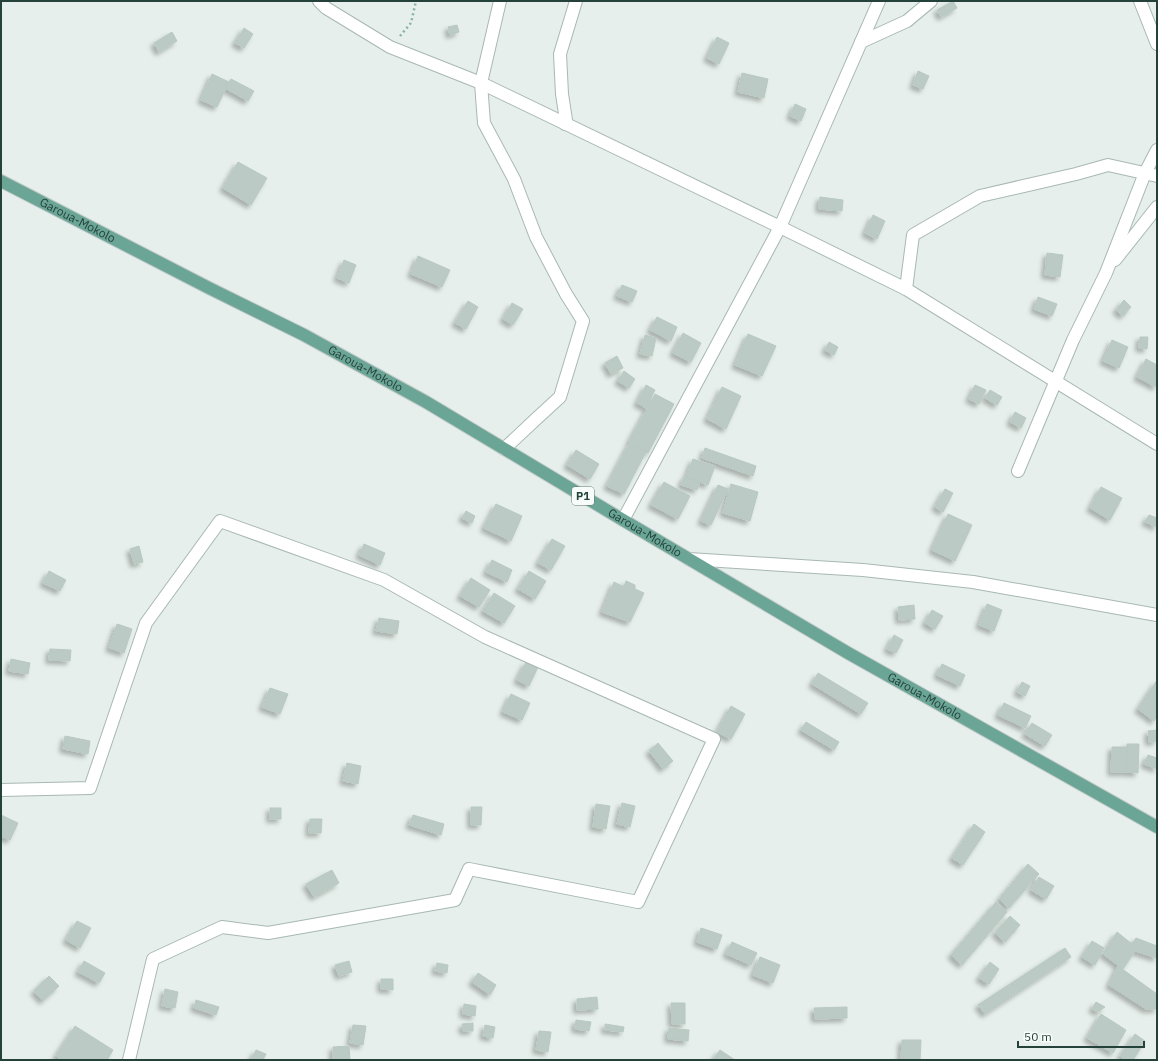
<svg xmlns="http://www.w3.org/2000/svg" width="1158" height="1061" font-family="'IBM Plex Sans',sans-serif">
<defs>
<filter id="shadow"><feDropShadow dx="-3.5" dy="3.5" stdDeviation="2" flood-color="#0004"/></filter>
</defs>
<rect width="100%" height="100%" fill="#e6efeb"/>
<g fill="#bbcac4" stroke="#b8c9c2" filter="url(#shadow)">
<path d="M953,1L957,8L941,17L937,10Z"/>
<path d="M457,25L459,32L450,35L448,27Z"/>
<path d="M244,28L253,34L244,48L235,43Z"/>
<path d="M172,32L177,41L159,52L154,43Z"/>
<path d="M717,37L729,43L719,64L707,58Z"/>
<path d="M918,71L929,76L923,89L913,85Z"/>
<path d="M742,73L768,79L764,98L738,92Z"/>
<path d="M212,74L229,82L217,107L201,100Z"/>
<path d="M231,79L254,91L248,101L225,88Z"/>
<path d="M795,104L806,109L801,121L790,116Z"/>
<path d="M238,162L267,178L251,205L223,188Z"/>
<path d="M820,197L843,200L842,211L819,209Z"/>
<path d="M873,215L885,221L877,239L865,233Z"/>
<path d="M1047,253L1063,255L1060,277L1045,275Z"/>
<path d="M418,256L450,270L442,287L411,274Z"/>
<path d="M344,260L356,265L349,283L337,278Z"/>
<path d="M622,285L637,291L632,302L617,296Z"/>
<path d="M1038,297L1057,304L1052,316L1034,309Z"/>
<path d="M1124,300L1131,307L1123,316L1116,310Z"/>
<path d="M468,301L478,307L466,329L455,323Z"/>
<path d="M512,303L523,309L513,325L503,319Z"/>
<path d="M657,317L677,327L671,341L650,330Z"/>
<path d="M683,333L701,343L691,362L673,353Z"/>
<path d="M748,334L776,346L762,376L735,365Z"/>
<path d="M645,335L656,338L652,356L640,354Z"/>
<path d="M1140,337H1148L1147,349L1139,348Z"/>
<path d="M1112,340L1128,347L1119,368L1103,361Z"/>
<path d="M829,342L838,347L834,355L825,350Z"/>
<path d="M617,356L623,368L611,374L605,363Z"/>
<path d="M1146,359L1157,365V386L1156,387L1137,377Z"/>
<path d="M624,371L635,379L629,388L618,381Z"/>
<path d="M646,385L655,390L646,408L637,403Z"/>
<path d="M975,385L986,390L979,404L969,399Z"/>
<path d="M722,387L741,396L726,429L707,419Z"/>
<path d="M990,390L1002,397L997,405L985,398Z"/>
<path d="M655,394L674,404L648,453L646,452L629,442Z"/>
<path d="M1015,412L1026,418L1021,428L1010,422Z"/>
<path d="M629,444L646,452L624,494L607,486Z"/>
<path d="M705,448L756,466L753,476L702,458Z"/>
<path d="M576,450L599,464L590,479L567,465Z"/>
<path d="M693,459L715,466L708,485L686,477Z"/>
<path d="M684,477L700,482L697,490L681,485Z"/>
<path d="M664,482L690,496L678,519L651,505Z"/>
<path d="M731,484L758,492L750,521L723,513Z"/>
<path d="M718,485L728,489L711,525L701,521Z"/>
<path d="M1101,487L1122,498L1110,520L1090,508Z"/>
<path d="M945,489L953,493L943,512L935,507Z"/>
<path d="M496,504L522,516L511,541L484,528Z"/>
<path d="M466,511L475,516L472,523L462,518Z"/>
<path d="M948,514L972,525L955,561L932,550Z"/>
<path d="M1149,515L1157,518V527L1145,522Z"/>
<path d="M552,539L565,546L551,570L538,563Z"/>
<path d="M364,544L385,553L380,565L359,555Z"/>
<path d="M139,546L143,562L134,564L130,549Z"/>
<path d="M492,560L512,570L507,582L486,572Z"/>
<path d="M49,571L66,580L60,591L43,583Z"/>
<path d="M529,571L546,581L535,599L518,589Z"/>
<path d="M471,578L490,590L479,607L460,596Z"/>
<path d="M626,581L635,585V589L644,593L630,622L602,612L614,582L624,587Z"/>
<path d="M494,593L515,606L504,623L483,611Z"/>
<path d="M987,604L1002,610L994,631L979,625Z"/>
<path d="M914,605L915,619L899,620L898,607Z"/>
<path d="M932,610L943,616L935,629L925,623Z"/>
<path d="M379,618L399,621L397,634L376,631Z"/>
<path d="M117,624L132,629L124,653L109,648Z"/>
<path d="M894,635L903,640L896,653L887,649Z"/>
<path d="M50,649L71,650L70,661L49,660Z"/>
<path d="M11,659L30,663L28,674L9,671Z"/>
<path d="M526,662L538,667L529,686L517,680Z"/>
<path d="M942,664L965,675L960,686L937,675Z"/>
<path d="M818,673L868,703L861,714L812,684Z"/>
<path d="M1157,680V716L1154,721L1138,709Z"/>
<path d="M1022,682L1030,686L1025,696L1017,692Z"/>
<path d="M270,688L288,694L280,714L262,707Z"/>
<path d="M511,694L530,703L522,720L503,712Z"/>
<path d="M1004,703L1031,716L1025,728L998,715Z"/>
<path d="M731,706L745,714L731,739L717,732Z"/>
<path d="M806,722L839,742L834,750L801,730Z"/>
<path d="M1032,723L1052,735L1045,746L1025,734Z"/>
<path d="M1157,730V741L1149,742L1148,731Z"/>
<path d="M65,736L90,741L88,754L63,749Z"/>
<path d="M658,743L673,761L663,769L649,751Z"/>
<path d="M1127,744H1139L1138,773L1126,772Z"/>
<path d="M1112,747H1127L1126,772H1111Z"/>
<path d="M1148,755L1157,758V769L1144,764Z"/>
<path d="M347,763L361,766L358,784L343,781Z"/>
<path d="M622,803L635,806L630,827L617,824Z"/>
<path d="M596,804L610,806L606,829L593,827Z"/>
<path d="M471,807H482L481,825H471Z"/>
<rect x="270" y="808" width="11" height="11"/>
<path d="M1,815L18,823L10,840L1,836Z"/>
<path d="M413,815L444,824L441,835L409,825Z"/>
<path d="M310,819H322L321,833H309Z"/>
<path d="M974,824L985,832L963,865L952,858Z"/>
<path d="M1028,864L1039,874L1009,908L999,899Z"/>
<path d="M332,870L339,883L314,897L306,884Z"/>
<path d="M1039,877L1054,886L1046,899L1031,890Z"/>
<path d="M996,902L1007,912L962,965L951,955Z"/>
<path d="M1010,916L1020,925L1005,942L995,933Z"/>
<path d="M77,921L91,928L80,948L66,940Z"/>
<path d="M701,928L722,935L717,949L697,942Z"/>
<path d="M1117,932L1132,944L1136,938L1157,946V958L1135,951L1123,969L1103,954Z"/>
<path d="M1092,941L1104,948L1095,965L1082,957Z"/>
<path d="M732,942L757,953L751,965L726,954Z"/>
<path d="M1065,948L1071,957L985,1014L978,1005Z"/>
<path d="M760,957L780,965L773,983L753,975Z"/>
<path d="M84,961L105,973L99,983L78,972Z"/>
<path d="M349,961L352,972L339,976L335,965Z"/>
<path d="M990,962L999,969L989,984L979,978Z"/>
<path d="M437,963L448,965L447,973L435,971Z"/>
<path d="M1118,966L1157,994V1009H1146L1109,985Z"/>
<path d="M478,973L496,985L490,995L472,982Z"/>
<path d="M49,976L59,986L43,1001L34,991Z"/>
<path d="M381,979H393V990L381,989Z"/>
<path d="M165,989L178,992L175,1008L162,1006Z"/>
<path d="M597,997L598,1009L577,1010V999Z"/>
<path d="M196,1000L219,1007L216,1015L194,1008Z"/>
<path d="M1096,1002L1105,1007L1098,1012L1092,1009Z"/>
<path d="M671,1003H685V1024H672Z"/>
<path d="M464,1004L476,1006L475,1016L463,1014Z"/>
<path d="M847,1007V1018L815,1019L814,1008Z"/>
<path d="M1101,1014L1126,1030L1113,1053L1087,1038Z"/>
<path d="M576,1020L591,1022L589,1031L575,1029Z"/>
<path d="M473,1023V1031H463L462,1024Z"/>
<path d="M605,1024L624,1027L623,1032L605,1030Z"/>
<path d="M353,1025L366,1026L363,1045L350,1043Z"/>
<path d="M485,1025L495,1027L493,1038L483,1036Z"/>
<path d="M75,1026L113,1050L107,1060H62L56,1056Z"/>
<path d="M669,1028L689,1030L688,1041L668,1039Z"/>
<path d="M539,1031L551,1032L548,1052L536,1050Z"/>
<path d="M1135,1034L1145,1041L1133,1060H1126L1120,1056Z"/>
<path d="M902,1040H921L920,1060H901Z"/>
<path d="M349,1046L350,1060H333V1047Z"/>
<path d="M256,1050L266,1054L263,1060H251Z"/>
<path d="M720,1050L735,1060H713Z"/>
</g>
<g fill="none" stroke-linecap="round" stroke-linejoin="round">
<defs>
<g id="minor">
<path d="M319,1L326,8L390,47L481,83L780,227L906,289L1157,444"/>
<path d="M500,1L481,83L484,123L514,179L536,237L566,294L583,321L560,397L536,419L504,449"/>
<path d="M1140,1L1157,44"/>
<path d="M861,42L907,21L931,1"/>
<path d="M565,124L566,120L562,94L560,54L576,1"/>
<path d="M1115,260L1157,207"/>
<path d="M906,289L913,235L980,196L1076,174L1108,165L1157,176"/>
<path d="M1018,471L1073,340L1106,273L1145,173L1157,150"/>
<path d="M623,520L780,227L879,1"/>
<path d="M689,559L863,570L973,582L1157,615"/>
<path d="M1,790L90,788L146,623L220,521L384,580L485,637L714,739L638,902L469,869L455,900L268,933L222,927L153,959L129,1060"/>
</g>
<g id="primary">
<path id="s1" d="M1,181L209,288L304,335L426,402L623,520L848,653L1157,827"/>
</g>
</defs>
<use href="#minor" stroke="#a8b8b2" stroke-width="14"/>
<use href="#primary" stroke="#c2cac8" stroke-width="14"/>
<path stroke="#86b3a5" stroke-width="2.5" stroke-dasharray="2 3" stroke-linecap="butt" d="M400,36L411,23L416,1"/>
<use href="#minor" stroke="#fff" stroke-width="12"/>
<use href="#primary" stroke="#6aa596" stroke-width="12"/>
</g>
<g text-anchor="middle" stroke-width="3.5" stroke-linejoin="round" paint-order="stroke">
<rect fill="#f7fbf9" stroke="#637a73" stroke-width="1" x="572" y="487" width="22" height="18" rx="3"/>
<g font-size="11" font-weight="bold" fill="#24423a">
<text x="583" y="500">P1</text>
</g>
<g font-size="12" fill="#24423a" stroke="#f7fbf9">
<text dy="4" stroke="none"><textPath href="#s1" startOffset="86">Garoua-Mokolo</textPath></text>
<text dy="4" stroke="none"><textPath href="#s1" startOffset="410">Garoua-Mokolo</textPath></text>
<text dy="4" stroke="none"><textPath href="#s1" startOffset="734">Garoua-Mokolo</textPath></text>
<text dy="4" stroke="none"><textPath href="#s1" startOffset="1058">Garoua-Mokolo</textPath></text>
</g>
</g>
<rect width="1158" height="1061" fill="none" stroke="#24423a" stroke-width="4"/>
<path d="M1018 1041v6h126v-6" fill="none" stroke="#24423a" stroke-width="2"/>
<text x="1024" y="1041" font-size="12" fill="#24423a" stroke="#f7fbf9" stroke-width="3" paint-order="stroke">50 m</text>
</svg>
